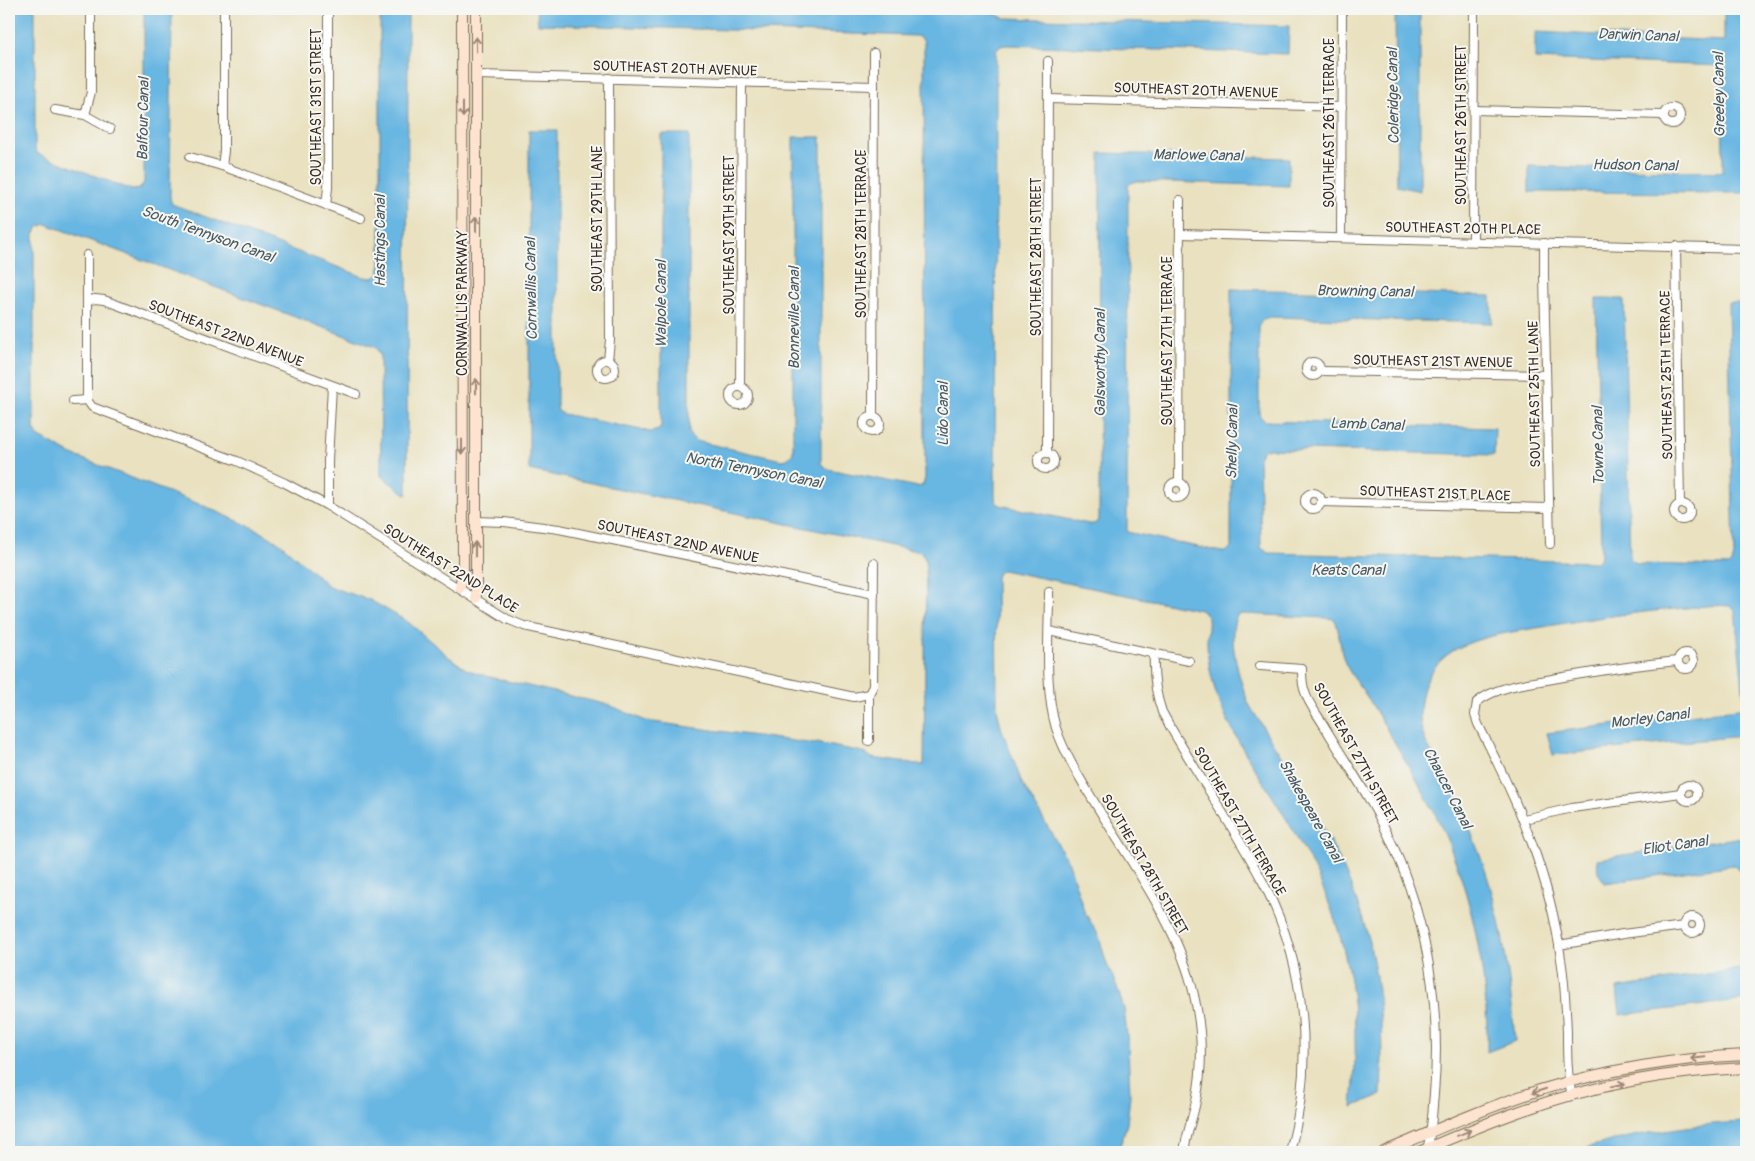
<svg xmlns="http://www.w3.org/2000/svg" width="1755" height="1161" font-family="Pangolin,sans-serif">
<rect width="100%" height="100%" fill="#f6f6f2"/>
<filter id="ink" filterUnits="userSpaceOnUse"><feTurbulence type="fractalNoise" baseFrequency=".02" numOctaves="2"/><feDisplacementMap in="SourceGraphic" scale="10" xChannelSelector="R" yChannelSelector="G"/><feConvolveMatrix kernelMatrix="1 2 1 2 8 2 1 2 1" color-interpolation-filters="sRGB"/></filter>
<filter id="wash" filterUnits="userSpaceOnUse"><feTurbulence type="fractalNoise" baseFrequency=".0096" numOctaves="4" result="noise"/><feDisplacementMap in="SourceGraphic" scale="20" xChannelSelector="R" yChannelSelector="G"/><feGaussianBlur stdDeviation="1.12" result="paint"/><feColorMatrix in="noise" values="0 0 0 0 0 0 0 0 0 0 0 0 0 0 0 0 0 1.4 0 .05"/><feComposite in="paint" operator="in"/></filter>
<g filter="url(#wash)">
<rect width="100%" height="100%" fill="#e9e1bf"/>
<g fill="#67b6e2" stroke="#517080">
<path d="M9,9H35V148L38,154L132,190L140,189L144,182V9H172L170,198L172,204L364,277L373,278L379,274L380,267V9H408L407,495L381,476L380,359V354L375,347L46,224L38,227L34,234V429L38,436L70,454L204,506L256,529L280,543L330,587L370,600L408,622L449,657L466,669L486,676L609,705L646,721L815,744L816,743L863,752L872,758L924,765L926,561L921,552L529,470V130H557V406L558,411L563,414L651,432L659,430L661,426V134H689V434L696,441L782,460L787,459L793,453V137H821V464L828,469L918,487L923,485L925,478L924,41L920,37L916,36L538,24L537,9H995L997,15L1004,18L1289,26L1288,54L1006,45L1001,46L996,50L995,497L996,502L1000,505L1089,524H1094L1099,520L1100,153L1289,158V186L1137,181L1131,183L1128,186L1127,532L1222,552H1226L1231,547V289L1491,296L1492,323L1269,317L1262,320L1259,326V413L1260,416L1265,421L1495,428L1494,455L1265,449L1262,451L1259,458L1261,548L1269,553L1596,562L1599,560L1601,555L1596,299H1624L1630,559L1638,564L1729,566L1732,563L1734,557L1728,303H1746V926L1742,873L1734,865L1605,883L1598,873L1597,859L1743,837L1742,736L1553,755L1547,733L1745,708L1735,611L1730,606C1712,604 1692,608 1674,609C1630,613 1586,619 1543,627C1496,635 1433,639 1422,696C1419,711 1419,726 1425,740C1434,760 1446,778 1456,797C1464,812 1470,829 1476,845C1501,907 1510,975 1515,1041L1487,1052C1489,971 1469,877 1431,806C1411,769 1389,733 1368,698C1360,686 1351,676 1345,663C1340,650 1340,635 1336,622L1334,619L1327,618L1243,614L1238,615C1225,631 1240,681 1247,699C1249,706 1254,712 1258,719C1267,733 1275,747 1284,761C1312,807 1340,853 1358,905C1380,967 1384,1030 1381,1095L1352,1107C1354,1082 1356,1057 1355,1032C1353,963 1333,900 1299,841C1273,793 1234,744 1216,693C1211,677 1207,658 1207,641C1207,634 1209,625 1208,618C1207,614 1204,612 1200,610L1002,570L997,574L996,578L997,708L1001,727L1022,783L1069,863L1084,911L1099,936L1106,962L1116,984L1124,1009L1128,1044L1130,1095L1127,1124L1118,1152H9Z"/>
<path d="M1395,9H1420V191L1397,186Z"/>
<path d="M1724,9H1746V193L1529,192V166L1723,172L1722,66L1535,59V32L1724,41Z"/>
<path d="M1746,968V1000L1620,1015L1617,988Z"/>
<path d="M1746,1122V1149L1705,1152H1571C1628,1135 1687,1124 1746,1122Z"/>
</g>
</g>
<g filter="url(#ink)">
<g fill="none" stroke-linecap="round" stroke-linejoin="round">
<defs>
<g id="street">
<path d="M91,9V92L85,115L110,129"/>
<path d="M476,75L874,86"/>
<path d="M1049,99L1342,107"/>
<circle cx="1672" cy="116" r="8"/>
<path d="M55,110L85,115"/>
<path d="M1474,110L1663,115"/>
<path d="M190,157L222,166L361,218"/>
<path d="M222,166L224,151V9"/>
<path d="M326,205L328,188V9"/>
<path d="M1180,234L1746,249"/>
<path d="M1341,238L1342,9"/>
<path d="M1473,241L1474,9"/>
<path d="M1544,243V276L1550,544"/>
<path d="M1676,246L1680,504"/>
<path d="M87,255V400"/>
<path d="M87,301L95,299L104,300L356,394"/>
<path d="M608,360L610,340L609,78"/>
<circle cx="606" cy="369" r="9"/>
<circle cx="1313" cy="369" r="7"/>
<path d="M1321,371L1545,375"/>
<path d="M740,387L742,82"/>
<circle cx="739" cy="396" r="9"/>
<path d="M87,400L92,407L237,461L285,483L328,506L507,619L524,626L854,697L869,694"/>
<path d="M73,401L87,400"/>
<path d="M873,415L874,53"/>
<circle cx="872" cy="424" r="8"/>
<path d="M1047,453L1048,61"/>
<circle cx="1046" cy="461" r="8"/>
<path d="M1179,481L1180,200"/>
<circle cx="1177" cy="490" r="8"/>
<circle cx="1313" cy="501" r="8"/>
<path d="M1321,502L1548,508"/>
<circle cx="1682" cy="512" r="8"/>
<path d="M328,506V460L332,386"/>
<path d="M475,521L504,522L559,529L874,594"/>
<path d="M1049,592C1049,633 1044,689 1056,728C1065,755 1081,780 1096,805C1132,864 1179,927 1194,995C1202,1029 1203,1067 1196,1101C1193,1118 1186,1135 1184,1152"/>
<path d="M1049,631L1189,661"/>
<circle cx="1686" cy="661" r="8"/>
<path d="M1154,654C1153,675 1155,692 1162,712C1194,771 1234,826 1265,886C1307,968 1314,1063 1290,1152"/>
<path d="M1260,666L1302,669C1302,676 1302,685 1305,692C1308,703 1317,714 1323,724C1338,749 1354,774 1369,799C1421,887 1443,992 1434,1094C1432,1113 1432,1132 1427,1150"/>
<path d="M869,741V694L873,686L874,563"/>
<circle cx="1689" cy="793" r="8"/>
<path d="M1524,819L1572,808L1681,793"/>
<circle cx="1692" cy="925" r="8"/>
<path d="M1559,945L1623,934L1684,926"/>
<path d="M1572,1096C1567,1075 1567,1053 1567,1032C1566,1008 1565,983 1561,959C1550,874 1517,800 1478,724L1475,715L1477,702C1498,685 1532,683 1558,678C1598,671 1637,665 1677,661"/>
</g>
<g id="secondary">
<path d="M476,9V598"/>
<path d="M460,588L463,569L462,9"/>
<path d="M1384,1152C1435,1130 1487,1107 1540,1090C1606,1070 1677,1058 1746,1055"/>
<path d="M1419,1152C1451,1138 1484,1124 1518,1112C1590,1086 1669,1071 1746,1068"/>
</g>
</defs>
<use href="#street" stroke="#786a56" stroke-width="10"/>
<use href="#secondary" stroke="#786a56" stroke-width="12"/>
<use href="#street" stroke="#fff" stroke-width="8"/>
<use href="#secondary" stroke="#fde4d0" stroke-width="10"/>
</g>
<defs><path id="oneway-shaft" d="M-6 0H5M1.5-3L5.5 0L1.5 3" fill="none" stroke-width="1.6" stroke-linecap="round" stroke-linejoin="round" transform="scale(1.25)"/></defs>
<g stroke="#9c8777">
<use href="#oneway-shaft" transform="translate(476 44) rotate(-91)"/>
<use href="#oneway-shaft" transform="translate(463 110) rotate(90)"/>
<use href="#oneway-shaft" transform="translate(476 224) rotate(-90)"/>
<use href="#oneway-shaft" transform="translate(476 386) rotate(-90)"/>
<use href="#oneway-shaft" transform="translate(462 447) rotate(90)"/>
<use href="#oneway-shaft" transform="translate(475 549) rotate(-90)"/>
<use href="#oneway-shaft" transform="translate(1698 1058) rotate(174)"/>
<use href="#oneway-shaft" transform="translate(1618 1085) rotate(-12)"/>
<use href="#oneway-shaft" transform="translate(1539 1091) rotate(162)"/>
<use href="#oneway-shaft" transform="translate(1464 1133) rotate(-23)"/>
</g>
</g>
<g text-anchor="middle" stroke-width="4" stroke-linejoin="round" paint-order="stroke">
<g font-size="14" fill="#3b2a1e" stroke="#f6f6f2">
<text transform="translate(675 68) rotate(2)" y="5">SOUTHEAST 20TH AVENUE</text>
<text transform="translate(1196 90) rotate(2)" y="5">SOUTHEAST 20TH AVENUE</text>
<text transform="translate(316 107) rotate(-90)" y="5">SOUTHEAST 31ST STREET</text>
<text transform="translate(1329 123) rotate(-90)" y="5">SOUTHEAST 26TH TERRACE</text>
<text transform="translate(1461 125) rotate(-90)" y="5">SOUTHEAST 26TH STREET</text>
<text transform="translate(597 219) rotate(-90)" y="5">SOUTHEAST 29TH LANE</text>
<text transform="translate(1463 228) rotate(1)" y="5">SOUTHEAST 20TH PLACE</text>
<text transform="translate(861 234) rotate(-90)" y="5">SOUTHEAST 28TH TERRACE</text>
<text transform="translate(729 235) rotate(-90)" y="5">SOUTHEAST 29TH STREET</text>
<text transform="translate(1036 257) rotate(-90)" y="5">SOUTHEAST 28TH STREET</text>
<text transform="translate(462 303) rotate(-90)" y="5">CORNWALLIS PARKWAY</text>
<text transform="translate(226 333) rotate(21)" y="5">SOUTHEAST 22ND AVENUE</text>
<text transform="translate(1167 341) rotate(-90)" y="5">SOUTHEAST 27TH TERRACE</text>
<text transform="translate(1433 361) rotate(1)" y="5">SOUTHEAST 21ST AVENUE</text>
<text transform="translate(1666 375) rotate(-91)" y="5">SOUTHEAST 25TH TERRACE</text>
<text transform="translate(1534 394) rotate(-91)" y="5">SOUTHEAST 25TH LANE</text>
<text transform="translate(1435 493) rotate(2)" y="5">SOUTHEAST 21ST PLACE</text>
<text transform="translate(678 541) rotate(12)" y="5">SOUTHEAST 22ND AVENUE</text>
<text transform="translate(451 568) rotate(32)" y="5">SOUTHEAST 22ND PLACE</text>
<text transform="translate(1356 753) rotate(61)" y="5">SOUTHEAST 27TH STREET</text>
<text transform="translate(1240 821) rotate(60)" y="5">SOUTHEAST 27TH TERRACE</text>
<text transform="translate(1145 864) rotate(60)" y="5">SOUTHEAST 28TH STREET</text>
</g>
<g font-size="15" font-style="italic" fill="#4a5b63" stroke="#f6f6f2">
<text transform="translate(1638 35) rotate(2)" y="5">Darwin Canal</text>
<text transform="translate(1719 95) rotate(-91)" y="5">Greeley Canal</text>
<text transform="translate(1393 96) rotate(-91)" y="5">Coleridge Canal</text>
<text transform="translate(143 119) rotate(-89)" y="5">Balfour Canal</text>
<text transform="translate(1198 155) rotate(1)" y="5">Marlowe Canal</text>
<text transform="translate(1635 165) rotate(1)" y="5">Hudson Canal</text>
<text transform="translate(208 234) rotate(20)" y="5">South Tennyson Canal</text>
<text transform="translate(380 241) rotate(-90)" y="5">Hastings Canal</text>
<text transform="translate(531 289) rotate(-91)" y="5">Cornwallis Canal</text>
<text transform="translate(1365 291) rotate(1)" y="5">Browning Canal</text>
<text transform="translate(661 304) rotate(-90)" y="5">Walpole Canal</text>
<text transform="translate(794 318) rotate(-90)" y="5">Bonneville Canal</text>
<text transform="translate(1100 363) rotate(-90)" y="5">Galsworthy Canal</text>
<text transform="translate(943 414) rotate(-90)" y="5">Lido Canal</text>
<text transform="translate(1367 424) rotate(2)" y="5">Lamb Canal</text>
<text transform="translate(1232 442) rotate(-89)" y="5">Shelly Canal</text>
<text transform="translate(1598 446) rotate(-91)" y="5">Towne Canal</text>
<text transform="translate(754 470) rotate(11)" y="5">North Tennyson Canal</text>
<text x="1348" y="575">Keats Canal</text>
<text transform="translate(1650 718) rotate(-7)" y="5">Morley Canal</text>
<text transform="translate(1448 788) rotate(63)" y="5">Chaucer Canal</text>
<text transform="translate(1311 811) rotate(61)" y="5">Shakespeare Canal</text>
<text transform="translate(1675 845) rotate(-8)" y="5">Eliot Canal</text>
</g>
</g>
<rect width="1755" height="1161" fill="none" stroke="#f6f6f2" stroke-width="30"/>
</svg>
